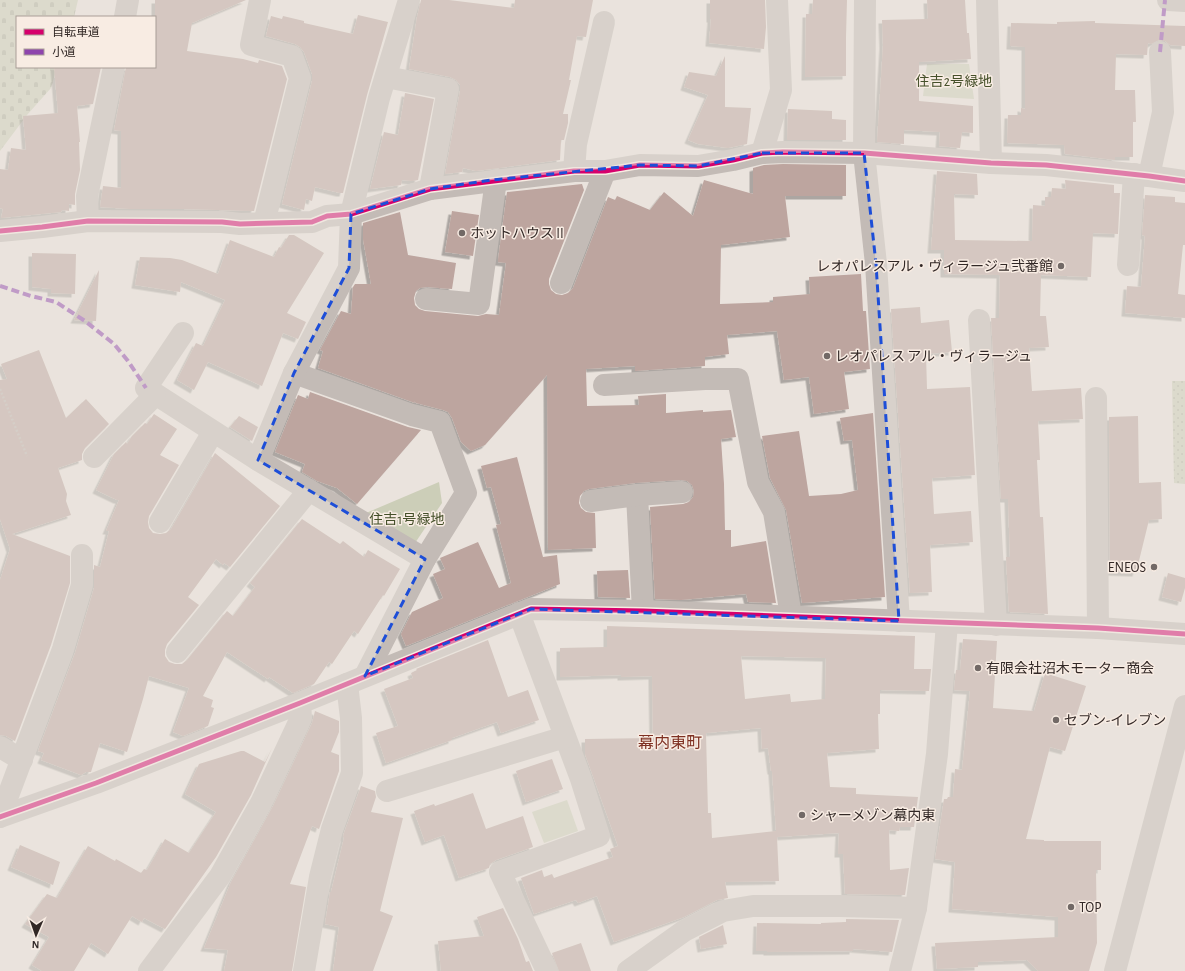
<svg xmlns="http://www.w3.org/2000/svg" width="1185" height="971" font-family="'Alegreya Sans','Noto Sans JP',sans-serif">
<defs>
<pattern id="grass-dots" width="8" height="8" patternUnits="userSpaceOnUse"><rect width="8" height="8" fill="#ccceb8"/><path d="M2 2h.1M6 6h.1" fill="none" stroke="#b0b19e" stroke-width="1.8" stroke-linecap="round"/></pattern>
<pattern id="cemetery-stones" width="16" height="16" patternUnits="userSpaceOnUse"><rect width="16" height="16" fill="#ccceb8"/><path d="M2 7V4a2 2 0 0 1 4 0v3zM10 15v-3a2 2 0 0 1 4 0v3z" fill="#b0b19e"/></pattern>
<filter id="shadow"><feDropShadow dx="-3.5" dy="3.5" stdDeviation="0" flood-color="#0004"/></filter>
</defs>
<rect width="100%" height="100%" fill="#eae3dd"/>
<path fill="url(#grass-dots)" d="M1172,381H1185V484L1174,483Z"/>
<path fill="url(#cemetery-stones)" d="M0,0H78L74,17H17V67H57L51,88L27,115L0,151Z"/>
<g fill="#ccceb8">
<path d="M927,64H969L974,99L923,96Z"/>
<path d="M439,482L442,503L413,546L359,516Z"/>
<path d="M567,800L578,831L544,843L532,812Z"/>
</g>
<g fill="#bda59f" fill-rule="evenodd" filter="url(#shadow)">
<path d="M155,0H246L192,23L187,51L243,59L258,63L259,60L282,66L287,79L254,211L183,209H130L100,207L103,186L121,188V131L114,130L126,67H155Z"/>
<path d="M421,0H449L514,8L515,0H593L586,37L577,36L569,80H571L563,114H568V123L564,140H561L560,160L476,171L463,168L462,172L445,174L460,91V85L456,80L450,77L409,69L417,17Z"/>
<path d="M710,0H765L766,27L764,49L709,43L711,19H710Z"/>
<path d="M813,0H847L846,37V76L805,77L806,14H812Z"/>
<path d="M927,0H965L967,33H969L971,59L919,62V101L973,106V133L962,132L960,148L939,146L940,132L904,130V144L877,142L883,45L882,20L928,19Z"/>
<path d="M358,15L388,22L367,95L343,193H340L315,187L312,201L306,199L304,210L282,204L312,81V74L304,52L300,47L295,44L266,36L271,16L282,19L283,16L304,21V23L353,34Z"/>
<path d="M1095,21V23L1185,26V46L1170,45L1165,41L1159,40L1151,44L1148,43L1147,55L1116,54L1115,90H1135L1136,122H1133V157H1115V160L1065,154L1064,145L1007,143L1008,115H1021V108L1025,109V47L1010,46L1011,23L1057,24V22Z"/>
<path d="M725,56V107L751,108L747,144L728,148L698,144L688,140L708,95L684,87L689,72L716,76Z"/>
<path d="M54,67H101L93,104L77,106L80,142H79L80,170L75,194V205L69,204V211L62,210L61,212L1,218L3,209L0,208V169L8,170L11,148L26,150L23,116L58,113Z"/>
<path d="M405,93L434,99L418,180L412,181L402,180L401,185L370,189L384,132L398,135Z"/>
<path d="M788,109L832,111V119L846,120V140H787Z"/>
<path d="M783,164L846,165V196H785L790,237L721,245L720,304L773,302V297L810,294L809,277L861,274L863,311H866L870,369L844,372L849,409L814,414L809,377L784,380L777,331L727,335L729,354L705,357V366L635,371V366L586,369L587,406L639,405L638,396L666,394V413L703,410V412L731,410L736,437L721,439L724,484L725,530H731V547L766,541L776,603L748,602L746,594L681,600L655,599L650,507L683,504L689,502L693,497L694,491L692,485L687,481L681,480L635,483L589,489L584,491L580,496L579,503L581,508L586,512L595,513L596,548L548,550L547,375L485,445L471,451L461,442L452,418L448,412L443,410L416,403L414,401L415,403L318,368L323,351L320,350L341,311L351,314L353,287L355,284H371L363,239V223L400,212L408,255L456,263L452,289L427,287L420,288L416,291L414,298L415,305L419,309L425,311L478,316L486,314L499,315L506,263L498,262V260L507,192L582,184L584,190L549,279V284L551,290L556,294L562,295L568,293L573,288L608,197L615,200L617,196L650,210L664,192L693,216L704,180L753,194V168L764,165Z"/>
<path d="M937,171L977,174L978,195L954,194L955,240L1032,241L1033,205L1045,206V197H1051L1052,188L1066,189L1065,180L1114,185V193H1120L1118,234L1093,233L1091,277L1041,275L1040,316H1046L1049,347L1029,348L1032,391L1081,388L1083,419L1038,421L1040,460H1037L1040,517H1043L1048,614L1009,612L1006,557H1010L1008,499H1001L991,318H999L1000,275L944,274V250H931Z"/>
<path d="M1145,195L1175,197V202L1185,203V245H1183L1178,294L1185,295V318L1125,313L1127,286L1141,287L1145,236L1142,235Z"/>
<path d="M452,211L479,215L473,256L445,252Z"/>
<path d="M289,235H294L324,253L287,313L306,322L298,339L283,333L262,386L208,362L194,390L177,380L196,343L203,346L225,300L181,282L180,292L135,285L140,257L170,258L182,260L218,274L230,240L274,257L279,247L281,248Z"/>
<path d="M32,253L76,254L75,294L51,293V289L32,287Z"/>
<path d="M99,270L96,321L74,320Z"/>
<path d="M920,307L921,323L949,320L952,352L926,354L927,389L970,387L975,475L932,478L934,514L971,511L973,542L930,545L932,592L910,593L891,309Z"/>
<path d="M39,350L66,418L86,399L109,424L85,448L82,454V460L58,468L67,494L66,501L71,515L12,534L70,556V583L51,645L15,741L6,736L0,735V580L10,549L0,519V380L7,379L1,364Z"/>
<path d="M310,392L408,427L421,430L357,504L337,488L317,481L302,472L305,464L275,452L298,395L308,399Z"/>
<path d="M873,413L885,597L802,603L786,510L770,478L762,436L799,431L809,496L841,494L858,490L852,440L844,441L840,418Z"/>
<path d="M154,414L177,429L160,455L179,465L149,516L148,522L149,528L153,533L160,534L166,533L171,529L215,453L280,506L230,567L224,563L223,565L216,559L188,597L199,605L167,644L165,650V656L169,662L175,664H182L187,660L227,611L233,616L255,587L250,583L302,519L340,544L343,541L364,557L368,550L400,569L384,596L383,595L358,634L354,631L332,664L329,662L314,684L293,693L269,677L268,679L227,652L203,696L213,700L211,707L214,708L208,726L183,736L173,732L189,688L149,676L143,699L127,752L100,743L91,772H86L81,775L41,760L44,753L38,751L75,653L94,588V565L100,567L109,531H106L119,500H117L96,490L114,454L126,442L127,444L132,436L145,423L147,424Z"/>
<path d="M239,416L258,427L252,441L230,427Z"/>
<path d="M1138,416L1139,483L1161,482L1162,519L1149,520L1136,573L1110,572L1109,417Z"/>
<path d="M517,457L543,557L557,555L560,584L406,646L401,634L412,612L443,598L433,574L445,569L440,558L478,542L499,588L511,583L496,525L501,524L491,487L487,488L481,466Z"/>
<path d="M628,570L630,598L598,597L597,571Z"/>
<path d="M1168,573L1185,578V588L1181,602L1162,597Z"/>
<path d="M607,626L915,636L914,669H931L929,691L880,690V714H878L879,749L827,753L830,787L856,788V794L918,797L914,827H900L899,831L889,830L890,870L909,868L905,895L845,894L843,854H838L839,833L777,837L779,881L725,882L728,898L717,900L684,917L614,942L597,896L578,903L576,900L534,914L521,878L542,870L544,877L552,874L554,878L613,857L610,849L618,846L585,754V739L653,738L652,676L621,677V675L560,677V648L607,647ZM741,656L826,658L825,699L791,702L790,694L745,699ZM761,728L762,749L768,748L771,771H772L776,831L712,838L711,813H708L706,733Z"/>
<path d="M963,639L997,641L993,708L1034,711L1045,673L1086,686L1065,751L1050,747L1026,839L1044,840V841H1101V870H1096L1097,943L1089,971H1038L1027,960L978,962V967L937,969L935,943L1058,937V917L952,909L955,862L935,859L944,799H947L948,797H953L955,769L962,770L970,691L954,690L956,670H960Z"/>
<path d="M488,640L508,697L528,690L539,720L501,733L497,722L452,738V740L386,763L376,733L398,726L384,689L413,678L411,673L417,670L416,669Z"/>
<path d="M315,711L339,721V732L331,752L339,755V771L319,829L312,826L290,884L306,887L292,971H224L228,950L204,948L231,882L273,806L312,723Z"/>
<path d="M272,748L251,795L216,857L165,929L144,918L142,922L132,916L108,954L91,943L74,971H42L32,965L49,937L25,924L47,894L57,898L88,846L115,861L116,859L141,873L144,869L147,870L165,839L189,853L216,812L185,794L199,764L241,751H244L265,762Z"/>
<path d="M552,759L563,789L526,802L516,771Z"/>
<path d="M361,786L375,791L376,797L371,812L403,818L380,911L393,916L373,971H333L339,927L325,924L330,892H331L344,838L343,837L344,833Z"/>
<path d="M473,793L486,829L523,816L533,847L496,860L490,864L489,868L459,878L444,835L425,842L414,811L434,804L435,806Z"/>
<path d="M20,845L60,862L53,885L11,867Z"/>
<path d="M503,908L518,939L526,962L529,961L533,971H441L438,941L484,936L477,917Z"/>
<path d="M846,919L899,920L892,952L853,949V951L767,952V951H756L757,923L821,924V923L846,922Z"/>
<path d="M723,925L727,944L701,949L699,937Z"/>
<path d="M581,943L591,971H559L552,953Z"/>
</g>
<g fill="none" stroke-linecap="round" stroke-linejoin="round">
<path stroke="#bcb4af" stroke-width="2.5" stroke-dasharray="2 2" stroke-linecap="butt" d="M0,389L27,456"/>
<g stroke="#c3bbb6" stroke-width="22">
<path d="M260,0L251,45L292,56L300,78L264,223"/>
<path d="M865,0L864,153L876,264L899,621"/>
<path d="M987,0L991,163"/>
<path d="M1168,0L1185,1"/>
<path d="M125,17L128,0"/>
<path d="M386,77L448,89L430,189"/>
<path d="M762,153L781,90L777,0"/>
<path d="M574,171L576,144L604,22"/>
<path d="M1149,176L1163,112L1160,52"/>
<path d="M88,221L87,196L114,67"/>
<path d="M0,231L42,227L88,221L222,222L240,224L312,222L327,216L351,214L430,189L574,171H605L640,165L698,166L733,160L762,153L783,152L864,153L991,163L1046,165L1149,176L1185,181"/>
<path d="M1128,265L1134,174"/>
<path d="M561,283L605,171"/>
<path d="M426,299L479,304L496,180"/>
<path d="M979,320L996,625"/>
<path d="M183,333L146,388L258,460L425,559"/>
<path d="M294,373L412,415L440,422L466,493L425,559L365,676"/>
<path d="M604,385L705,379H738L758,482L774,512L791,616"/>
<path d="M1096,398L1098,628"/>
<path d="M94,457L155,395"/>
<path d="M258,460L294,373L349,268L351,214L379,98L409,0"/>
<path d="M637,495L643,611"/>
<path d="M591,501L637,495L682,492"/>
<path d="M160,522L213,432"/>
<path d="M519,613L581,779L599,836L500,872L547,971"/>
<path d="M177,652L309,490"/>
<path d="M0,747L22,760"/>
<path d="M387,791L565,737"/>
<path d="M0,817L96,783L300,703L531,609L643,611L1098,628L1185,634"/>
<path d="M0,817L63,649L82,585V555"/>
<path d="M149,971L220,876L262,801L301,718L300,703"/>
<path d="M304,971L320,877L332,829L352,773L351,718L347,684"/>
<path d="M628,971L684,931L723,911L753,906H840L916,908"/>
<path d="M900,971L916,908L937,754L947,623"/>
</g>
<path stroke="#c3bbb6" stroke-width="22" d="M1115,971L1185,706"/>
<g stroke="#8e44ad" stroke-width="4" stroke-dasharray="8 4" stroke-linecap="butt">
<path d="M1160,52L1165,0"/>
<path d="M0,286L31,296L56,302L85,321L114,344L128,361L146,388"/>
</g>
<defs>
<g id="cycleway">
<path d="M0,231L42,227L88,221L222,222L240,224L312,222L327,216L351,214L430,189L574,171H605L640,165L698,166L733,160L762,153L783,152L864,153L991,163L1046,165L1149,176L1185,181"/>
<path d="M0,817L96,783L300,703L531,609L643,611L1098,628L1185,634"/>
</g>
</defs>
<use href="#cycleway" stroke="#f8ece3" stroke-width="8"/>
<use href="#cycleway" stroke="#d6006c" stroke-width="5"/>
</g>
<path d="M0 0H1185V971H0ZM762,153H864L876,264L899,621L531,609L365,676L425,559L258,460L294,373L349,268L351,214L430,189L492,180L640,165L698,166Z" fill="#eae3dd" fill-opacity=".55" fill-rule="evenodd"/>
<path fill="none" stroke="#1d4ed8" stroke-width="3" stroke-dasharray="8 5" stroke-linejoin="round" d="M762,153H864L876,264L899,621L531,609L365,676L425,559L258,460L294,373L349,268L351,214L430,189L492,180L640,165L698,166Z"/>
<g fill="#726966" stroke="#f8ece3" stroke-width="1.5">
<circle cx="462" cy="233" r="4"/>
<circle cx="1061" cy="266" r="4"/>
<circle cx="827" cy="356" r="4"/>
<circle cx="1154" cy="567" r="4"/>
<circle cx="978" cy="668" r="4"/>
<circle cx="1056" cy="720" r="4"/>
<circle cx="802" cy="815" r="4"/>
<circle cx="1071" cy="907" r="4"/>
</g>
<g text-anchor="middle" stroke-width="3" stroke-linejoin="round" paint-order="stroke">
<g font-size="14" fill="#45502a" stroke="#f8ece3">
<text x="954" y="86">住吉2号緑地</text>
<text x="407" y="524">住吉1号緑地</text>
</g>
<g font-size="14" fill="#322826" stroke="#f8ece3" text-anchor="start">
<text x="470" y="238">ホットハウス II</text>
<text x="1053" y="271" text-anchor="end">レオパレスアル・ヴィラージュ弐番館</text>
<text x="835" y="361">レオパレス アル・ヴィラージュ</text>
<text x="1146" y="572" text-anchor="end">ENEOS</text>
<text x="986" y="673">有限会社沼木モーター商会</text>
<text x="1064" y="725">セブン-イレブン</text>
<text x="810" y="820">シャーメゾン幕内東</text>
<text x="1079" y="912">TOP</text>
</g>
<g font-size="16" fill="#7e3022" stroke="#f8ece3">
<text x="670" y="748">幕内東町</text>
</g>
</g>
<rect x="16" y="16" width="140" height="52" fill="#f8ece3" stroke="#a99e97"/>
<rect x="24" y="29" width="20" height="6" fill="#d6006c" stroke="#a99e97"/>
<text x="52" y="36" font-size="12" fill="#322826">自転車道</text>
<rect x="24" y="49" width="20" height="6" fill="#8e44ad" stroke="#a99e97"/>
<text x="52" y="56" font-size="12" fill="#322826">小道</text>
<g transform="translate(36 935) rotate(182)" stroke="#f8ece3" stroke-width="3" paint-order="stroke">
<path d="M0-3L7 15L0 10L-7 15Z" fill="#322826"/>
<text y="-6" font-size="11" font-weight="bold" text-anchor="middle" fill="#322826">N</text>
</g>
</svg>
